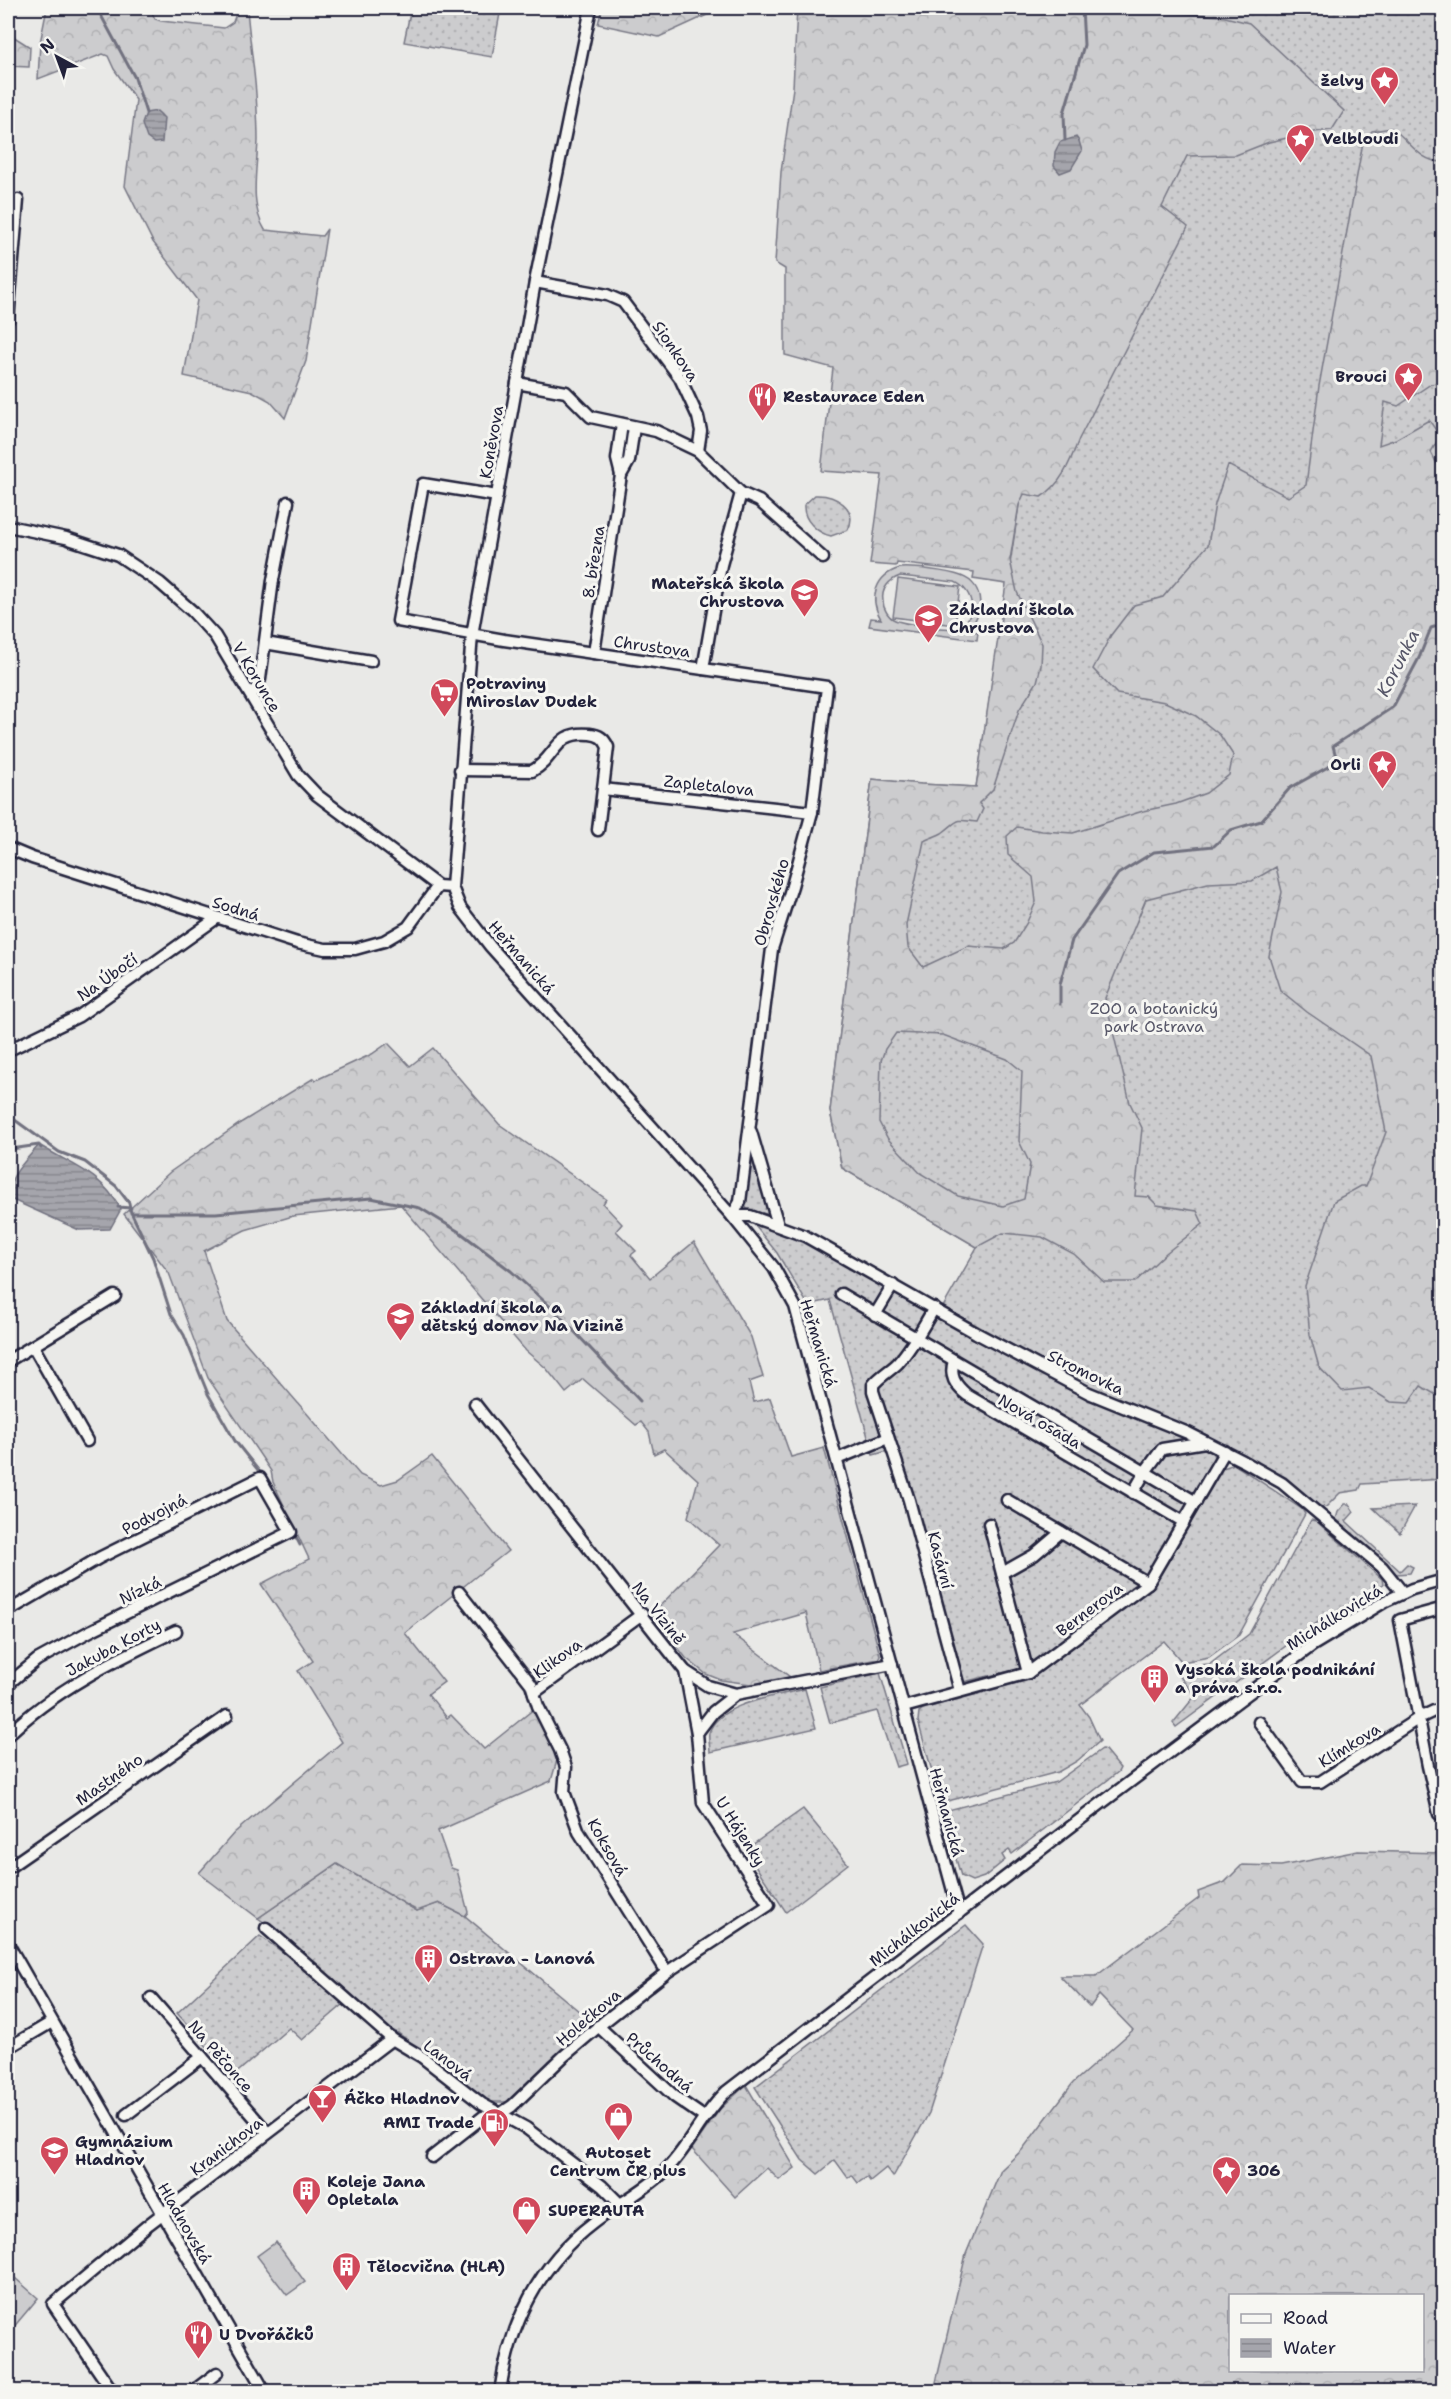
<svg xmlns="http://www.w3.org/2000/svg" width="1451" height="2399" font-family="'Shantell Sans',sans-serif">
<defs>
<pattern id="grass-dots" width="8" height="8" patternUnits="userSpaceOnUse" patternTransform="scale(1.5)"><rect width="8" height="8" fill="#ccccce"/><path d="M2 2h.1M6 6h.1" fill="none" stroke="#afafb2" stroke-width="1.8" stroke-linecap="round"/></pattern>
<pattern id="forest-crowns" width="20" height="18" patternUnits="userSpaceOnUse" patternTransform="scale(1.5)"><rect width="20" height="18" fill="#ccccce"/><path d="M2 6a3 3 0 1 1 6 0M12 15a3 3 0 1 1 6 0" fill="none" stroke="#afafb2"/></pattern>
<pattern id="water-rules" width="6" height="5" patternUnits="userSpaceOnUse" patternTransform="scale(1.5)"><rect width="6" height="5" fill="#a5a5ac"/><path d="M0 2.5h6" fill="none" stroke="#86868d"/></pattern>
</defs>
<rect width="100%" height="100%" fill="#e9e9e7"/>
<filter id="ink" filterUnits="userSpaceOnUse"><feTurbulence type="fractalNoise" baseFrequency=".0167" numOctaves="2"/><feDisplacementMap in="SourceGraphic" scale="12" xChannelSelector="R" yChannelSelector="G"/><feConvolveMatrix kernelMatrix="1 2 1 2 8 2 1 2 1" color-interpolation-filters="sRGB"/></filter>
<g filter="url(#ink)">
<g fill="url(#grass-dots)" stroke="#777784" stroke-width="1.5">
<path d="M411,8H501L492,57L404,42Z"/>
<path d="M840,8H1443V1479L1362,1484L1359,1490L1340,1493L1326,1507L1317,1506L1281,1477L1197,1430L1094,1389L943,1307L977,1247L842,1168L830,1111L872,779L921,784L976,787L1019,505L902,334Z"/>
<path d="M815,495C835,494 859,508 848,530L831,536C817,533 803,520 804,505Z"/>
<path d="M751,1151L769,1211L766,1214L747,1209L743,1201Z"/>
<path d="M752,1222L787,1232L1213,1453L1214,1458L1146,1577L1040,1657L1019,1669L963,1682L895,1449L873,1455L830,1300L808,1305L777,1253Z"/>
<path d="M1234,1464L1302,1509L1305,1514L1239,1635L1209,1657L1182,1662L1164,1641L1080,1705L1089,1717L1100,1741L1077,1761L1058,1772L948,1801L940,1800L918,1721L919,1712L923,1709L1029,1680L1154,1586L1223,1468Z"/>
<path d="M1345,1504H1349L1354,1512L1346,1521L1400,1571L1407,1564L1413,1567L1410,1573L1396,1574L1336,1519L1338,1512Z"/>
<path d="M1415,1506L1400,1533L1373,1508Z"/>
<path d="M1311,1520L1316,1521L1382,1579L1383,1584L1317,1623L1176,1727L1173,1723L1195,1696L1175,1670L1185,1666L1210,1664L1249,1634Z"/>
<path d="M880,1673L907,1764L896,1767L877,1711L830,1723L820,1687Z"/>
<path d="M805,1689L816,1728L710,1752C710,1746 708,1738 709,1733C718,1702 779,1696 805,1689Z"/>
<path d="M1102,1749L1105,1750L1120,1768L1118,1772L1012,1854L1009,1850L1002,1855L1005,1860L984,1877L972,1881L961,1876L943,1815L944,1811L1056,1782Z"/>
<path d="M803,1809L848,1864L786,1912L745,1850Z"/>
<path d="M337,1864L417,1911L439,1903L465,1916L592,2022L509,2102H488L398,2033L383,2026L294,1944L258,1918Z"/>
<path d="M966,1925L983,1944L929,2113L893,2177L886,2168L870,2181L867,2177L858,2183L852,2175L848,2178L835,2160L818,2174L802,2160L755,2087Z"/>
<path d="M260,1936L300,1965L344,2004L302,2040L289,2028L233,2076L177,2013Z"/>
</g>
<g fill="url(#forest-crowns)" stroke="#777784" stroke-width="1.5" fill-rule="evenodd">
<path d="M47,8H150L155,19L161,21L224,28L233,22L238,8H247C249,37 254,65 256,94C257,109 258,125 258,140C257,170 249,204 265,230L322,236L327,229L306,361L285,418L270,401L252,391L184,376L197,300L153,242L125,186L136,100L114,69L108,56L103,54L38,79L40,43Z"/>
<path d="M602,8H735L707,15L659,37L598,24Z"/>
<path d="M797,8H1147V11L1221,16L1249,23L1344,111L1332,130L1314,132L1269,142L1236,155L1187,156L1162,207L1188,227L1079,439C1070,462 1062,484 1041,497L1024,494L1019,505L1010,560L1017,592L1042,644L1041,666L1037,682L1019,710L993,789L979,803L983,809L977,822C953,818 959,821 942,833C937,836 929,838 924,841L906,925L908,947L923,967L968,946L1004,949L1014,943L1026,924L1036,902L1033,877L1008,855L1007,836L1017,827L1042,831L1073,833L1143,811L1176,804L1206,793L1229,775L1233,755L1220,735L1196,716L1165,702L1117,694L1093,669L1111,635L1134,605L1163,597L1208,545L1215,504L1228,465L1288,497L1306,485L1319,386L1363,142L1372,131L1392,128C1410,141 1419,162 1443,162V382L1431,384L1398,406L1385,402L1379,445L1396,439L1429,420L1440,436L1431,452L1443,476V1399L1421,1386L1409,1403L1391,1402L1369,1388L1342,1391L1319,1367L1310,1335L1305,1286L1334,1201L1361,1186H1366L1386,1132L1371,1056L1307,1012L1280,990L1269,956L1282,892L1276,867L1252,881L1208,883L1146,899L1105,998L1130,1103L1142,1128L1135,1196L1149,1197L1157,1205L1197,1211L1203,1224L1166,1253L1135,1282H1104L1074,1254L1042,1237L1003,1233L977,1247L842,1168L830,1111L872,779L921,784L976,787L1006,584L973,579L974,572L897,563L896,566L870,564L882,475L821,471L833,368L785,355V269L775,263L781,172L793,88ZM896,1033L943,1035L1007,1059L1022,1071L1019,1141L1030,1164L1024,1199L1003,1206L958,1196L920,1173L888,1139L879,1122L881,1061L885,1049Z"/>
<path d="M8,33L30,47L29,67L8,66Z"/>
<path d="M388,1043L410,1066L433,1048L499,1124L606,1199L603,1204L622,1224L616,1231L636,1251L631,1255L650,1278L694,1242L751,1337L763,1377L749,1382L754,1402L770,1398L791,1457L824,1448L880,1655L878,1659L819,1670L806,1613L733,1634L790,1677L758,1685L721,1680L706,1674L686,1658L652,1614L719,1545L688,1517L698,1480L664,1449L654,1454L649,1432L641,1422L636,1425L583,1379L566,1393L546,1368L526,1351L401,1205L293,1216L245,1230L204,1251L227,1321L360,1475L381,1485L398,1480L432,1456L508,1551L405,1633L444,1682L428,1694L447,1718L451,1715L484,1749L534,1709L558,1757L551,1781L438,1831L451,1868L457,1870L468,1912L465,1916L439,1903L417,1911L337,1864L258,1918L199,1873L234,1833L342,1742L298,1671L313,1661L261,1584L309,1559L273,1482L271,1471L208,1378L169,1273L124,1214L170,1172L242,1122L314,1078L316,1080L372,1054Z"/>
<path d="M1358,1851L1443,1853V2391H934L966,2254L1001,2170L1022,2150L1073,2083L1133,2030L1099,1995L1090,2007L1060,1976H1096L1199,1898L1198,1892L1225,1882L1242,1865L1281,1866ZM1230,2296H1422V2370H1230Z"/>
<path d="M746,2085L795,2168L779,2180L767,2168L735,2197L692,2149L720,2109Z"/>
</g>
<g fill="#ccccce" stroke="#777784" stroke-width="1.5" fill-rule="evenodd">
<path d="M900,568C914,567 948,571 961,576C986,585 984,616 967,630L978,632L977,640L869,626L871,618L881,619C868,598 876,575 900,568ZM900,576L955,582C975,591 979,620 955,628C946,630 904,624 895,620C888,617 883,608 883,601C881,589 889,580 900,576Z"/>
<path d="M898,579L960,587L955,625L893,617Z"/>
<path d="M276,2242L305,2282L287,2295L257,2256Z"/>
<path d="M8,2272L38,2298L12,2329L8,2326Z"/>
</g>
<g fill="url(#water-rules)" stroke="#71717f" stroke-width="1.5">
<path d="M157,111L164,118L162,142L154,143L147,138L142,124L146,113Z"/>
<path d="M1076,137L1079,141L1082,151L1071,169L1060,173L1054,166L1055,152L1060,142Z"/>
<path d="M39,1145C73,1166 99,1171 121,1209L110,1229L79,1230L8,1198C7,1177 26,1160 39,1145Z"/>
</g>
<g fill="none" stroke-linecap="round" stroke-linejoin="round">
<g stroke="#71717f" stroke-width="3">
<path d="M97,8L135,78L146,113"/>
<path d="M1065,140L1064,113L1084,45L1082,8"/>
<path d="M1060,1004V984L1072,940L1118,874L1154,852L1214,846L1231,830L1261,821L1290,788L1335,763L1336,757L1333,746L1393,707L1419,658L1431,628L1444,624"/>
<path d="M8,1115L59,1152L85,1162L116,1186L129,1203L131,1213H216L371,1198L420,1208L461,1233L511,1271L554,1310L640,1401"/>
<path d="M8,1147L11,1149L39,1145L41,1148"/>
<path d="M118,1207L131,1208"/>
<path d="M132,1214L153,1258L171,1314L184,1335L208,1394L235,1441L262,1475"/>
<path d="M294,1533L300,1545"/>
</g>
<defs>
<g id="minor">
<path d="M591,8L535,282L472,635L452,887L460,907L490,946L732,1216L774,1268L795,1306L959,1913"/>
<path d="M535,282L607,295L623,302L680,378L698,417L701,431L698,451"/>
<path d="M8,320L18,200"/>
<path d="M517,383L566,392L591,417L656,431L698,451L741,493L759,501L823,558"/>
<path d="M621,475L617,459L622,424"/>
<path d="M497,496L423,484L398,621L504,640L827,687L812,812L792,886L772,949L740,1202L732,1216H750L805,1236L976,1333L1089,1393L1188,1433L1243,1461L1282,1483L1382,1567L1403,1593"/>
<path d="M8,526L66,538L118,555L160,583L192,611L215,636L298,775L317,795L438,886L452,887"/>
<path d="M265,643L371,661"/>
<path d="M594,653L621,475L629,461L634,427"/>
<path d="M703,669L721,565L741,493"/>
<path d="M251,695L258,686L260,679L273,580L288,502"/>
<path d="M460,770L532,771C557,758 554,730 590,734C599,735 604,738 608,747L598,830"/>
<path d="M603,789L812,812"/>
<path d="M8,848L32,858L297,943L325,949H355L384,941L408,927L438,886"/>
<path d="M8,1049L13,1048L79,1016L217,918"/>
<path d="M751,1132L778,1225"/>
<path d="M841,1294L1196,1502"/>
<path d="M934,1308C923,1327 913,1346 898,1363C890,1371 880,1376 873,1385V1391L909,1500L960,1691"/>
<path d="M875,1315L893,1285"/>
<path d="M33,1346L87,1441"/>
<path d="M8,1361L115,1296"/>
<path d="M954,1361C949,1376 955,1385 967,1395L1184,1522"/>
<path d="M475,1404L685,1671L708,1686L736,1694L892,1664"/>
<path d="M837,1459L888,1438"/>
<path d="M1133,1493L1145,1472L1162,1449L1205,1442"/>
<path d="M1007,1500L1148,1583"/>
<path d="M989,1524L1028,1673"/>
<path d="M1002,1573L1034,1555L1061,1532"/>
<path d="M459,1592L531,1684L538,1706L560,1750L566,1767L564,1792L579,1832L667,1972"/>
<path d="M8,1611L99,1558L260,1478L291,1532L92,1630L37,1660L8,1684"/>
<path d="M685,1671L697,1733"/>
<path d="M534,1693L642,1614"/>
<path d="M904,1707L1028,1673L1148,1583L1225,1451"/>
<path d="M1259,1722L1302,1782H1320L1419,1718L1434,1711L1444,1710"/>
<path d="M8,1735C56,1688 116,1660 176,1631"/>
<path d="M1439,1814L1428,1766L1400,1620L1444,1608"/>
<path d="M8,1868L227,1716"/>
<path d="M266,1928L392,2039L422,2057L482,2104L526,2128L602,2186L620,2204"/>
<path d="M8,1944L265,2392"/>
<path d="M151,1998L268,2133"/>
<path d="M598,2026L675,2097L704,2117"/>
<path d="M8,2048L52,2022"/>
<path d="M126,2115L202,2057"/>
<path d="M432,2157L483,2117L500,2114L512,2106L564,2056L605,2021L667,1972L769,1905L703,1803L697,1733L713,1712L736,1694"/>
<path d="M113,2392L53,2304L149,2224L392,2039"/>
<path d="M192,2392L217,2373"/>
<path d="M500,2392C509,2325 539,2264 593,2223C616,2205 643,2192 664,2172C689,2148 701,2116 726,2092L1103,1802L1313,1645L1384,1602L1412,1589L1444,1580"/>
</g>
</defs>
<use href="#minor" stroke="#22223b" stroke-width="15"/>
<use href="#minor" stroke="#f6f6f2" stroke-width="10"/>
</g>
</g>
<defs>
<symbol id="sight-pin" viewBox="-11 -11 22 30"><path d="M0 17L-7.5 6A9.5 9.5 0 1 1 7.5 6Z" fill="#d1495b" stroke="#f6f6f2"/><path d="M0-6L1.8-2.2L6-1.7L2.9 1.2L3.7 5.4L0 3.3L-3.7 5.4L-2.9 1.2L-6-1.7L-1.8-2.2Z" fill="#fff"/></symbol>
<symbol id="restaurant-pin" viewBox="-11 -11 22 30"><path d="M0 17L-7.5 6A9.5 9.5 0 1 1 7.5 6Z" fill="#d1495b" stroke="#f6f6f2"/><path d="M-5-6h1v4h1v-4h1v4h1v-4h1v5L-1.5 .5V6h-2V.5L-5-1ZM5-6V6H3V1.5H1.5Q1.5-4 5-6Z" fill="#fff"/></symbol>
<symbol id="school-pin" viewBox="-11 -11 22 30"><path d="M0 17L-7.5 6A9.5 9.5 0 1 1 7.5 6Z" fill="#d1495b" stroke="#f6f6f2"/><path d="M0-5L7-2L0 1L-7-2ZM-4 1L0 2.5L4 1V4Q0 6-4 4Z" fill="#fff"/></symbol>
<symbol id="supermarket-pin" viewBox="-11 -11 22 30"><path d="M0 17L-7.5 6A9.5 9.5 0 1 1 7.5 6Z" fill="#d1495b" stroke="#f6f6f2"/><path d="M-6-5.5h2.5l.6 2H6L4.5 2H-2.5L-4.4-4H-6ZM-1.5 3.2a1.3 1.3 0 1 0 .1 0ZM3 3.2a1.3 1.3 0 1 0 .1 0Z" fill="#fff"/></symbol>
<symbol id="building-pin" viewBox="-11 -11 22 30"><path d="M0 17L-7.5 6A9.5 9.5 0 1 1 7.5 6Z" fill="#d1495b" stroke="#f6f6f2"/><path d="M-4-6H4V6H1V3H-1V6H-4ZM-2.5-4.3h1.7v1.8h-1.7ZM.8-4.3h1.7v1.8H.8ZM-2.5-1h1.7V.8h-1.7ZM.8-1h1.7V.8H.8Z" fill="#fff"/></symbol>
<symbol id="bar-pin" viewBox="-11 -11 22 30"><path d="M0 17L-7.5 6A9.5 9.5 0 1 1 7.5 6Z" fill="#d1495b" stroke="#f6f6f2"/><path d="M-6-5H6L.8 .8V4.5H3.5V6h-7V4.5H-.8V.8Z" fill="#fff"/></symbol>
<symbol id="shop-pin" viewBox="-11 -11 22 30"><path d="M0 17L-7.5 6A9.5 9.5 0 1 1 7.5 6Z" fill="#d1495b" stroke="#f6f6f2"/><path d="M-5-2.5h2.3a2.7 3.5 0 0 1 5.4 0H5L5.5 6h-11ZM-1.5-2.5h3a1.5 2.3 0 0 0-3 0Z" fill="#fff"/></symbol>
<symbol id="fuel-pin" viewBox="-11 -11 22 30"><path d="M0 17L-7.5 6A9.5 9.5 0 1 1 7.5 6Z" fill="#d1495b" stroke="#f6f6f2"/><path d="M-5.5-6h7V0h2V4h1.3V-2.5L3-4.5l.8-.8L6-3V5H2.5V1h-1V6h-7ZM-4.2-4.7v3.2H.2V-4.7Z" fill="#fff"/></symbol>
<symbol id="university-pin" viewBox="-11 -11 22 30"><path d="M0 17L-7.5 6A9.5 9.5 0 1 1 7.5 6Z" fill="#d1495b" stroke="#f6f6f2"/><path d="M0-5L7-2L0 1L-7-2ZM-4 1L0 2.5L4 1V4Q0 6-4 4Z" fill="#fff"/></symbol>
</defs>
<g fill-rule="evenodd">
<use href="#sight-pin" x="1368" y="64" width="33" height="45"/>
<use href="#sight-pin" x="1284" y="122" width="33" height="45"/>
<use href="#sight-pin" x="1392" y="360" width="33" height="45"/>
<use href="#restaurant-pin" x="746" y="380" width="33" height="45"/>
<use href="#school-pin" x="788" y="576" width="33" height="45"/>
<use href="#school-pin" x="912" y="602" width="33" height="45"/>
<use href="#supermarket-pin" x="428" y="676" width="33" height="45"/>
<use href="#sight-pin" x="1366" y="748" width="33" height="45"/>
<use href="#school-pin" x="384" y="1300" width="33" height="45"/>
<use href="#building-pin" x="1138" y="1662" width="33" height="45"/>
<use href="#building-pin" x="412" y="1942" width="33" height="45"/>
<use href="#bar-pin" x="306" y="2082" width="33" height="45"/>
<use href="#shop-pin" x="602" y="2100" width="33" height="45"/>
<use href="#fuel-pin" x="478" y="2106" width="33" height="45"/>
<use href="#university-pin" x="38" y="2134" width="33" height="45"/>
<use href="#sight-pin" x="1210" y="2154" width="33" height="45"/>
<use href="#building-pin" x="290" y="2174" width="33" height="45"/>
<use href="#shop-pin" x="510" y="2194" width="33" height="45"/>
<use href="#building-pin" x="330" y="2250" width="33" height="45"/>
<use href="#restaurant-pin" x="182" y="2318" width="33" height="45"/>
</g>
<g text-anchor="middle" stroke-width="6" stroke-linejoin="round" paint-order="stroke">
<g font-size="16" font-weight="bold" fill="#22223b" stroke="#f6f6f2" text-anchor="start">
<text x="1364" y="86" text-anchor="end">želvy</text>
<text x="1322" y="144">Velbloudi</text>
<text x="1387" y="382" text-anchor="end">Brouci</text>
<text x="783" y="402">Restaurace Eden</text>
<text x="784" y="589" text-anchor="end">Mateřská škola<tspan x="784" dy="18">Chrustova</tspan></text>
<text x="949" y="615">Základní škola<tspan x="949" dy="18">Chrustova</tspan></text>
<text x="466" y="689">Potraviny<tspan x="466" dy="18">Miroslav Dudek</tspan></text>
<text x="1361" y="770" text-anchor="end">Orli</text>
<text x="421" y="1313">Základní škola a<tspan x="421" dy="18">dětský domov Na Vizině</tspan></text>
<text x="1175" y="1675">Vysoká škola podnikání<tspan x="1175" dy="18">a práva s.r.o.</tspan></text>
<text x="449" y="1964">Ostrava - Lanová</text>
<text x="344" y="2104">Áčko Hladnov</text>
<text x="474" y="2128" text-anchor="end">AMI Trade</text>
<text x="75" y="2147">Gymnázium<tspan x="75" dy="18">Hladnov</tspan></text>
<text x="618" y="2158" text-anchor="middle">Autoset<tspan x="618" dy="18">Centrum ČR plus</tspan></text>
<text x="1247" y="2176">306</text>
<text x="327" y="2187">Koleje Jana<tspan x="327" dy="18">Opletala</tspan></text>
<text x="548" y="2216">SUPERAUTA</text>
<text x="367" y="2272">Tělocvična (HLA)</text>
<text x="219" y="2340">U Dvořáčků</text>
</g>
<g font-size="16" fill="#22223b" stroke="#f6f6f2">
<text transform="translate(676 351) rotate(56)" y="6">Sionkova</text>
<text transform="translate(491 442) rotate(-80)" y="6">Koněvova</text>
<text transform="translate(593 562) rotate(-81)" y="6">8. března</text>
<text transform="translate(652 646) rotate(8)" y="6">Chrustova</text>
<text transform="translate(257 677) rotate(59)" y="6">V Korunce</text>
<text transform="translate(709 785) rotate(6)" y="6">Zapletalova</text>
<text transform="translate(771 902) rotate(-74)" y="6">Obrovského</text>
<text transform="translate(236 908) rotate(17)" y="6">Sodná</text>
<text transform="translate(522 957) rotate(49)" y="6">Heřmanická</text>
<text transform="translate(107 977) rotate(-35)" y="6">Na Úbočí</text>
<text transform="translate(819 1343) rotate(73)" y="6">Heřmanická</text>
<text transform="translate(1086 1372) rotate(26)" y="6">Stromovka</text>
<text transform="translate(1040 1421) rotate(30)" y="6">Nová osada</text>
<text transform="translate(154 1514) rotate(-27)" y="6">Podvojná</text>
<text transform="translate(941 1560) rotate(75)" y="6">Kasární</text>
<text transform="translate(140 1590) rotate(-26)" y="6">Nízká</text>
<text transform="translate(1089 1609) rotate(-37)" y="6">Bernerova</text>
<text transform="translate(659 1613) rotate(52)" y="6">Na Vizině</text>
<text transform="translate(1334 1617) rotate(-32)" y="6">Michálkovická</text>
<text transform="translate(113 1647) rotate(-28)" y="6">Jakuba Korty</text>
<text transform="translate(557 1658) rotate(-36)" y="6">Klikova</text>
<text transform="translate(1349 1745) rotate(-32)" y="6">Klímkova</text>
<text transform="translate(109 1779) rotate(-35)" y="6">Mastného</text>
<text transform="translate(947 1812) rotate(75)" y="6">Heřmanická</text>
<text transform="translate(741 1831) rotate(58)" y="6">U Hájenky</text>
<text transform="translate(608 1847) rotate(60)" y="6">Koksová</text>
<text transform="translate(914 1929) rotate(-38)" y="6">Michálkovická</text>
<text transform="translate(588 2017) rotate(-40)" y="6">Holečkova</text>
<text transform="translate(221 2056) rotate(49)" y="6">Na Pěčonce</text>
<text transform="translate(448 2060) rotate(37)" y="6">Lanová</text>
<text transform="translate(660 2062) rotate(41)" y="6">Průchodná</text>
<text transform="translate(226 2146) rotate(-37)" y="6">Kranichova</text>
<text transform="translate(185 2223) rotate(60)" y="6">Hladnovská</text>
</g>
<g font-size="16" fill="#555567" stroke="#f6f6f2">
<text x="1154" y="1014">ZOO a botanický<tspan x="1154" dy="18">park Ostrava</tspan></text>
</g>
<g font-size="18" font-style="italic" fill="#565668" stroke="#f6f6f2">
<text transform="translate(1398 663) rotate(-63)" y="6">Korunka</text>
</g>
</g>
<rect width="1451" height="2399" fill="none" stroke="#f6f6f2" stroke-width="30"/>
<rect x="15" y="15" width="1421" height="2369" fill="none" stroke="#22223b" stroke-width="2" filter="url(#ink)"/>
<rect x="1229" y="2294" width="195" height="78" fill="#f6f6f2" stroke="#a1a1a9" stroke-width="1.5"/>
<rect x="1241" y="2314" width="30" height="9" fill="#f6f6f2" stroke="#a1a1a9" stroke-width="1.5"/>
<text x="1283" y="2324" font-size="18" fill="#22223b">Road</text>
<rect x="1241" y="2339" width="30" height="18" fill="url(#water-rules)" stroke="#a1a1a9" stroke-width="1.5"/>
<text x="1283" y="2354" font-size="18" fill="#22223b">Water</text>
<g transform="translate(57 57) rotate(319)" stroke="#f6f6f2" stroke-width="4.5" paint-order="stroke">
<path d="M0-4.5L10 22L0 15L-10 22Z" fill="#22223b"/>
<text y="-9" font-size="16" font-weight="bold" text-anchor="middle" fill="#22223b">N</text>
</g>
</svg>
